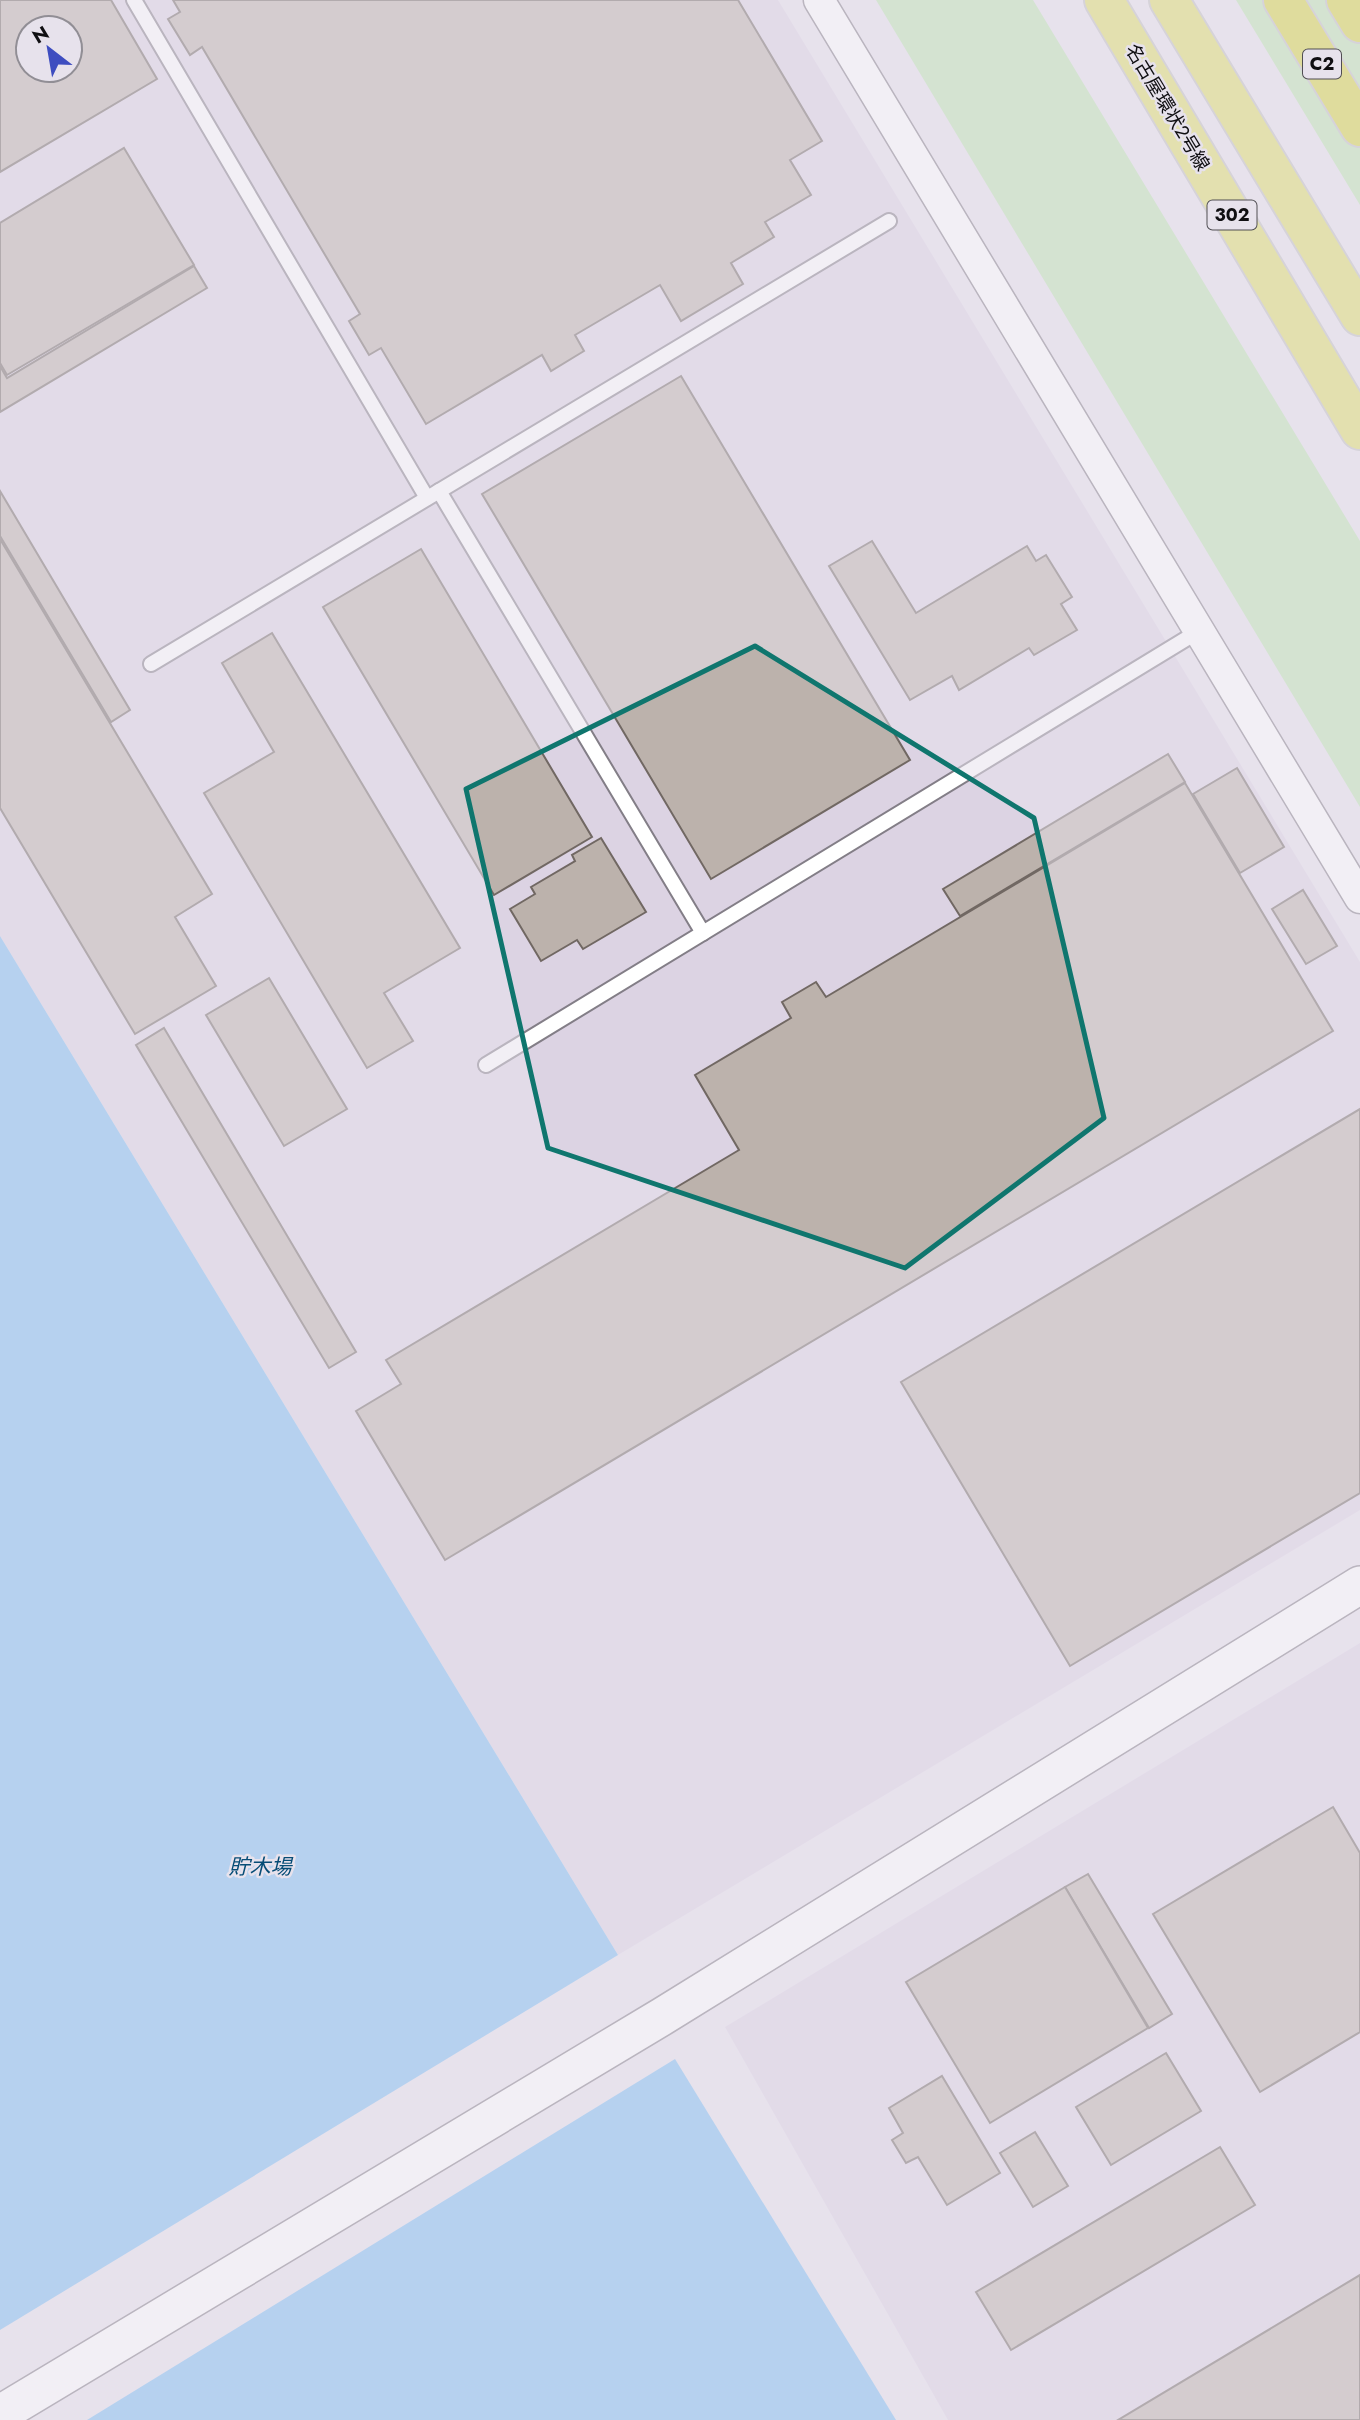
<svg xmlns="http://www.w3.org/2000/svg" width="1360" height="2420" font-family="Jost,'Noto Sans JP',sans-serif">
<rect width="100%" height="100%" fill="#e7e2ec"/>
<g fill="#dcd3e3" fill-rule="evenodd">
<path d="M0,0H778L1360,962V1510L618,1955L0,936ZM28,28H70V70H28Z"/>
<path d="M1360,1643V2420H948L725,2027Z"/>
</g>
<g fill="#bce5af">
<path d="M876,0H1033L1360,541V807Z"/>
<path d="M1236,0H1360V205Z"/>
</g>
<g fill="#7abdf2">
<path d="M0,936L618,1955L0,2330Z"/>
<path d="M675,2059L896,2420H87Z"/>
</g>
<g fill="#bcb2ac" stroke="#716863" stroke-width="2" fill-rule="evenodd">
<path d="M0,0H111L157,79L0,172ZM28,28H70V70H28Z"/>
<path d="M173,0H738L822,141L790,160L811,195L765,222L774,237L731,263L743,284L681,321L660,285L575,335L584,351L551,371L542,355L426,424L381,348L369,355L349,321L360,314L202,47L190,55L168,19L180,12Z"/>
<path d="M124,148L194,265L7,375L0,363V223Z"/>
<path d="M194,266L207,288L0,412V366L7,378Z"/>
<path d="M681,376L910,760L711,879L482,494Z"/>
<path d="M0,491L130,710L111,722L0,536Z"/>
<path d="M0,539L212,894L175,917L216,986L135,1034L0,808Z"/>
<path d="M872,541L916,613L1027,546L1036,561L1046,555L1072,597L1061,604L1077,630L1034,655L1029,648L959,690L952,676L910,700L829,566Z"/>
<path d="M421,549L592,837L494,895L323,607Z"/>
<path d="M272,633L460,948L384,993L413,1041L367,1068L204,793L274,752L222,663Z"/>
<path d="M1168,754L1185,782L960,916L943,889Z"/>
<path d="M1237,768L1284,847L1240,873L1193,794Z"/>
<path d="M1185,783L1333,1031L445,1560L356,1411L401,1384L386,1360L739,1150L695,1075L791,1018L782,1002L816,982L826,997Z"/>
<path d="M601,838L646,912L583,949L577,940L541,961L510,909L535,894L531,887L575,861L572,855Z"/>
<path d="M1303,890L1337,946L1306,964L1272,909Z"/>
<path d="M269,978L347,1109L284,1146L206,1015Z"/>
<path d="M164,1028L356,1352L329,1368L136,1045Z"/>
<path d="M1360,1109V1493L1070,1666L901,1382Z"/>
<path d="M1333,1807L1360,1853V2032L1260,2092L1153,1914Z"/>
<path d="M1088,1874L1172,2014L1149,2028L1065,1887Z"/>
<path d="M1065,1887L1148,2028L990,2123L906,1982Z"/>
<path d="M1166,2053L1201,2111L1111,2165L1076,2107Z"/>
<path d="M942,2076L1000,2173L947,2205L918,2157L906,2163L892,2140L903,2133L889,2108Z"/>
<path d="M1035,2132L1068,2186L1033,2207L1000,2153Z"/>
<path d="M1220,2147L1255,2205L1011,2350L976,2292Z"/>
<path d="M1360,2275V2420H1118Z"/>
</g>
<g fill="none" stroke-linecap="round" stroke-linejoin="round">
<defs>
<g id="service">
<path d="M134,0L427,498"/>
<path d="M439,491L703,933"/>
<path d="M151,664L889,221"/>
<path d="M486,1065L1199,631"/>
</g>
<path id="minor" d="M819,0L1360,898"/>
<path id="tertiary" d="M0,2414L663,2016L1360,1585"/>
<g id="trunk">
<path d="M1104,0L1360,430"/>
<path d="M1169,0L1360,316"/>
</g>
<g id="motorway">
<path d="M1283,0L1360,127"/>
<path d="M1346,0L1360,23"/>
</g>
</defs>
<use href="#service" stroke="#837e87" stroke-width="18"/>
<use href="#minor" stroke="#837e87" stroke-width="33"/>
<use href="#tertiary" stroke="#837e87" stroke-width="40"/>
<use href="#trunk" stroke="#c1c1c1" stroke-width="42"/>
<use href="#motorway" stroke="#c1c1c1" stroke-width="42"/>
<use href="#service" stroke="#fff" stroke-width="14"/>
<use href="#minor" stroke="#fff" stroke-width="30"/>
<use href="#tertiary" stroke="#fff" stroke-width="37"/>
<use href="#trunk" stroke="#dede64" stroke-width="38"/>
<use href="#motorway" stroke="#d6d53d" stroke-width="38"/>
</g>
<path d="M0 0H1360V2420H0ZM755,646L1034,818L1104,1118L905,1268L548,1148L466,789Z" fill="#e7e2ec" fill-opacity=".55" fill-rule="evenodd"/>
<path fill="none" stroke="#0f766e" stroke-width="5" stroke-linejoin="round" d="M755,646L1034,818L1104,1118L905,1268L548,1148L466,789Z"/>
<g text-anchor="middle" stroke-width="5" stroke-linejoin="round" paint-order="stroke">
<g fill="#e7e2ec" stroke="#504e53" stroke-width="2">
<rect x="1303" y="49.5" width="38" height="29" rx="5"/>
<rect x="1207.5" y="200.5" width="49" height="29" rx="5"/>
</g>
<g font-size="18" font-weight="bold" fill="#100f12">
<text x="1322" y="70">C2</text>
<text x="1232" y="221">302</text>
</g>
<g font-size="19" fill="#100f12" stroke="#e7e2ec">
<text transform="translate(1168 107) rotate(59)" y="7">名古屋環状2号線</text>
</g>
<g font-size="21" font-style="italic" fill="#064c76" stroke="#e7e2ec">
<text x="260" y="1874">貯木場</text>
</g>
</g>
<g transform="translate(49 49) rotate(329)"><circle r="33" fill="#e7e2ec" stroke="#918e95" stroke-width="2"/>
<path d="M0-5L12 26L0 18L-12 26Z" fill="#3e4dc0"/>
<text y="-10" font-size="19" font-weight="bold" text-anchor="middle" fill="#100f12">N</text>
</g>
</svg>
